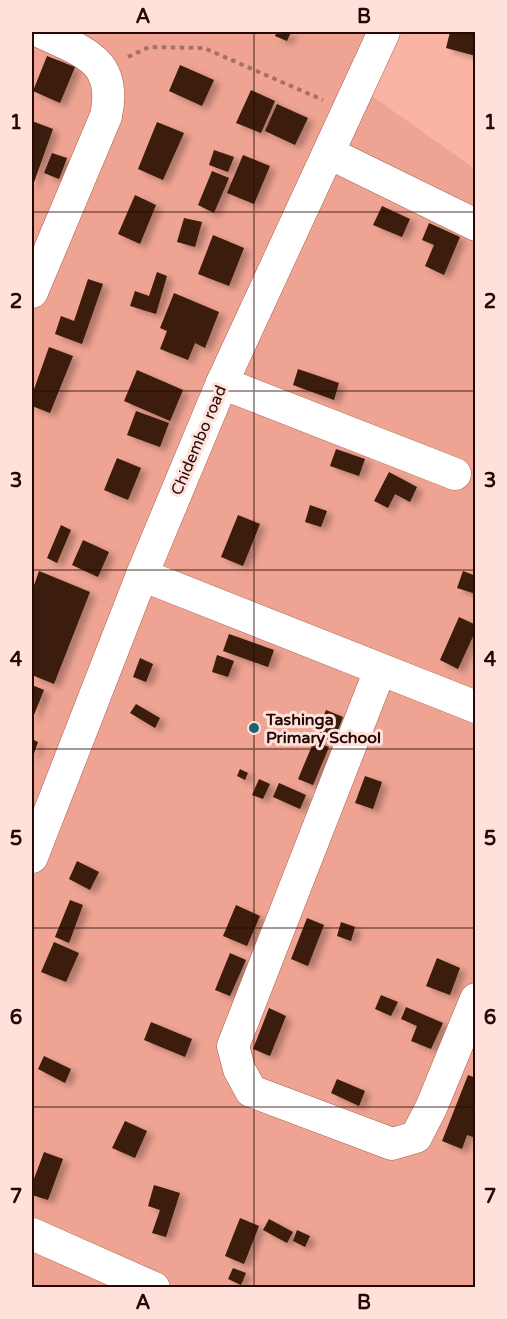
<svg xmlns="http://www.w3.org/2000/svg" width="507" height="1319" font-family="'Varela Round',sans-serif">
<defs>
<filter id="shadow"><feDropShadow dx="6" dy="4" stdDeviation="3" flood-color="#0004"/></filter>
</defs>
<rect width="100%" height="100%" fill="#fab4a3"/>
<path fill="#efa493" d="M32,32H392L369,94L475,169V1287H32Z"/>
<g fill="#3a1c07" filter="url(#shadow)">
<path d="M277,32H291L287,41L275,36Z"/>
<path d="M450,32H476V56L446,48Z"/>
<path d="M47,56L75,67L60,103L33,91Z"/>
<path d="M180,65L214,80L202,106L169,91Z"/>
<path d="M251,90L275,101L261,133L236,123Z"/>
<path d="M277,104L308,118L295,145L265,131Z"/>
<path d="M32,121L53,129L32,188Z"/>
<path d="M157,122L184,133L163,180L138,169Z"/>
<path d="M214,150L234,157L228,172L209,165Z"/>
<path d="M52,153L67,158L59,179L44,173Z"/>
<path d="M243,155L270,166L254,204L227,193Z"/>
<path d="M212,171L229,178L214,213L198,205Z"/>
<path d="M135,195L156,205L140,244L118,234Z"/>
<path d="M382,206L410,219L402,237L373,225Z"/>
<path d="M184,218L202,222L195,247L177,242Z"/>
<path d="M429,223L460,237L444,275L425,266L434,245L422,240Z"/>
<path d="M213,235L244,248L229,286L198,274Z"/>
<path d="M157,272L167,276L156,314L130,306L135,291L149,296Z"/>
<path d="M88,279L103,284L82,344L55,334L61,316L74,321Z"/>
<path d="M174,293L219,312L205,348L195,343L188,360L160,349L167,331L160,328Z"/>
<path d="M49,347L73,356L50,413L32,406V395Z"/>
<path d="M298,369L339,383L334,400L293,385Z"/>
<path d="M137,370L183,390L170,421L124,401Z"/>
<path d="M136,411L169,423L160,447L127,435Z"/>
<path d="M336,449L365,459L359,476L330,466Z"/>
<path d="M117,458L141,468L128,500L104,490Z"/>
<path d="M389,472L417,487L410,502L395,494L388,508L374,501Z"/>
<path d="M310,505L327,511L321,527L305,522Z"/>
<path d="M238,515L260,524L243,566L221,557Z"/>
<path d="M61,525L71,530L57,563L47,558Z"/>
<path d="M83,540L109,552L98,577L72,565Z"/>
<path d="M39,571L90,592L54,684L32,675V591Z"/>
<path d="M463,571L476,576V594L457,588Z"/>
<path d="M459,617L476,625V630L458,669L440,660Z"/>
<path d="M229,634L274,650L268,667L223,651Z"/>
<path d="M217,655L234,661L228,677L212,672Z"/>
<path d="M140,658L153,664L146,682L133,677Z"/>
<path d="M32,685L44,690L32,720Z"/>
<path d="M136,704L160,718L155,728L130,713Z"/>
<path d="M326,710L343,717L333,742L316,735Z"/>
<path d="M32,739L38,742L32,759Z"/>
<path d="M314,741L329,747L313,785L298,779Z"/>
<path d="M240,769L248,773L245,780L237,776Z"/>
<path d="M365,776L382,782L373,809L355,803Z"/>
<path d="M259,779L270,784L263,799L252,795Z"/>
<path d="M279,783L306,795L300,809L273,797Z"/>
<path d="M77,861L99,872L90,890L69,879Z"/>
<path d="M70,900L83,905L69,943L55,937Z"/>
<path d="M236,905L260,916L247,946L223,936Z"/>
<path d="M307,918L324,925L308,966L291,959Z"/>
<path d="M341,922L355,927L351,941L337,936Z"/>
<path d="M54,942L79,953L66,982L41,972Z"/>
<path d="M230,953L246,960L230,996L215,990Z"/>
<path d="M437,958L460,968L450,995L426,986Z"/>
<path d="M381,995L398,1002L391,1016L375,1009Z"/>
<path d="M406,1007L443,1023L431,1049L411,1041L417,1026L401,1019Z"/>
<path d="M269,1008L286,1016L270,1056L253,1049Z"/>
<path d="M151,1022L192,1039L185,1057L144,1040Z"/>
<path d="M44,1056L71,1069L65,1083L38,1069Z"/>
<path d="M468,1075L476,1078V1138L467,1135L462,1149L442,1141Z"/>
<path d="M337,1079L365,1091L359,1106L331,1093Z"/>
<path d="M125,1121L147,1131L135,1158L112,1148Z"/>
<path d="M44,1152L63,1159L48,1200L32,1195V1184Z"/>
<path d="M154,1185L180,1193L166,1237L152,1233L160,1210L148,1206Z"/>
<path d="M240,1218L259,1226L244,1264L225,1256Z"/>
<path d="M269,1219L293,1232L287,1243L263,1230Z"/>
<path d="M297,1230L310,1236L305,1247L293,1241Z"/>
<path d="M233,1268L246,1273L241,1285L228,1279Z"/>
</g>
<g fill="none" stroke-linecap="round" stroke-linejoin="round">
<defs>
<g id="minor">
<path d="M329,153L476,225"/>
<path d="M32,292L106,116C118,60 83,52 41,32"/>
<path d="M222,383L455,474"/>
<path d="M142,575L476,707"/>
<path d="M380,670L233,1046L239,1069L251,1091L392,1144L416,1137L431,1108L476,999"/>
<path d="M32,857L142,575L222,383L384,32"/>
<path d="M32,1234L154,1288"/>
</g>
</defs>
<use href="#minor" stroke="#ac5d4c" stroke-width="33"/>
<path stroke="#a67064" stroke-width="4" stroke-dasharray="4.5 4.5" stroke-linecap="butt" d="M128,57L149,47L204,48L323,100"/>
<use href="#minor" stroke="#fff" stroke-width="32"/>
</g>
<path fill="none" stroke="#250703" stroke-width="1.5" stroke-opacity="0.55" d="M254,32V1288M32,212H476M32,391H476M32,570H476M32,749H476M32,928H476M32,1107H476"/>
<circle fill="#1a6371" stroke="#fde1da" stroke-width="2" cx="254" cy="728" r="6"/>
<g text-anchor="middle" stroke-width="6" stroke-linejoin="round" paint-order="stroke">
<g font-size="16" fill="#250703" stroke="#fde1da">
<text transform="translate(198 440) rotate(-67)" y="6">Chidembo road</text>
</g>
<g font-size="16" font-weight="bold" fill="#250703" stroke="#fde1da" text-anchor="start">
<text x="266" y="725">Tashinga<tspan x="266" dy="18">Primary School</tspan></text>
</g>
</g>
<rect width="507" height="1319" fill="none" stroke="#fde1da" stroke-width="66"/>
<rect x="33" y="33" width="441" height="1253" fill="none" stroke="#250703" stroke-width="2"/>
<g font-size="20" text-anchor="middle" font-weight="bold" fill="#250703">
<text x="143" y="23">A</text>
<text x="364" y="23">B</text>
<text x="16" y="129">1</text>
<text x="490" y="129">1</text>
<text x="16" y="308">2</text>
<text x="490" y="308">2</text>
<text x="16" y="487">3</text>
<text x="490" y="487">3</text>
<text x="16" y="666">4</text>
<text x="490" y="666">4</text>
<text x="16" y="845">5</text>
<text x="490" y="845">5</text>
<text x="16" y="1024">6</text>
<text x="490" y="1024">6</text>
<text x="16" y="1203">7</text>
<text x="490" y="1203">7</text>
<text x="143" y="1309">A</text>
<text x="364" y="1309">B</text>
</g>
</svg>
